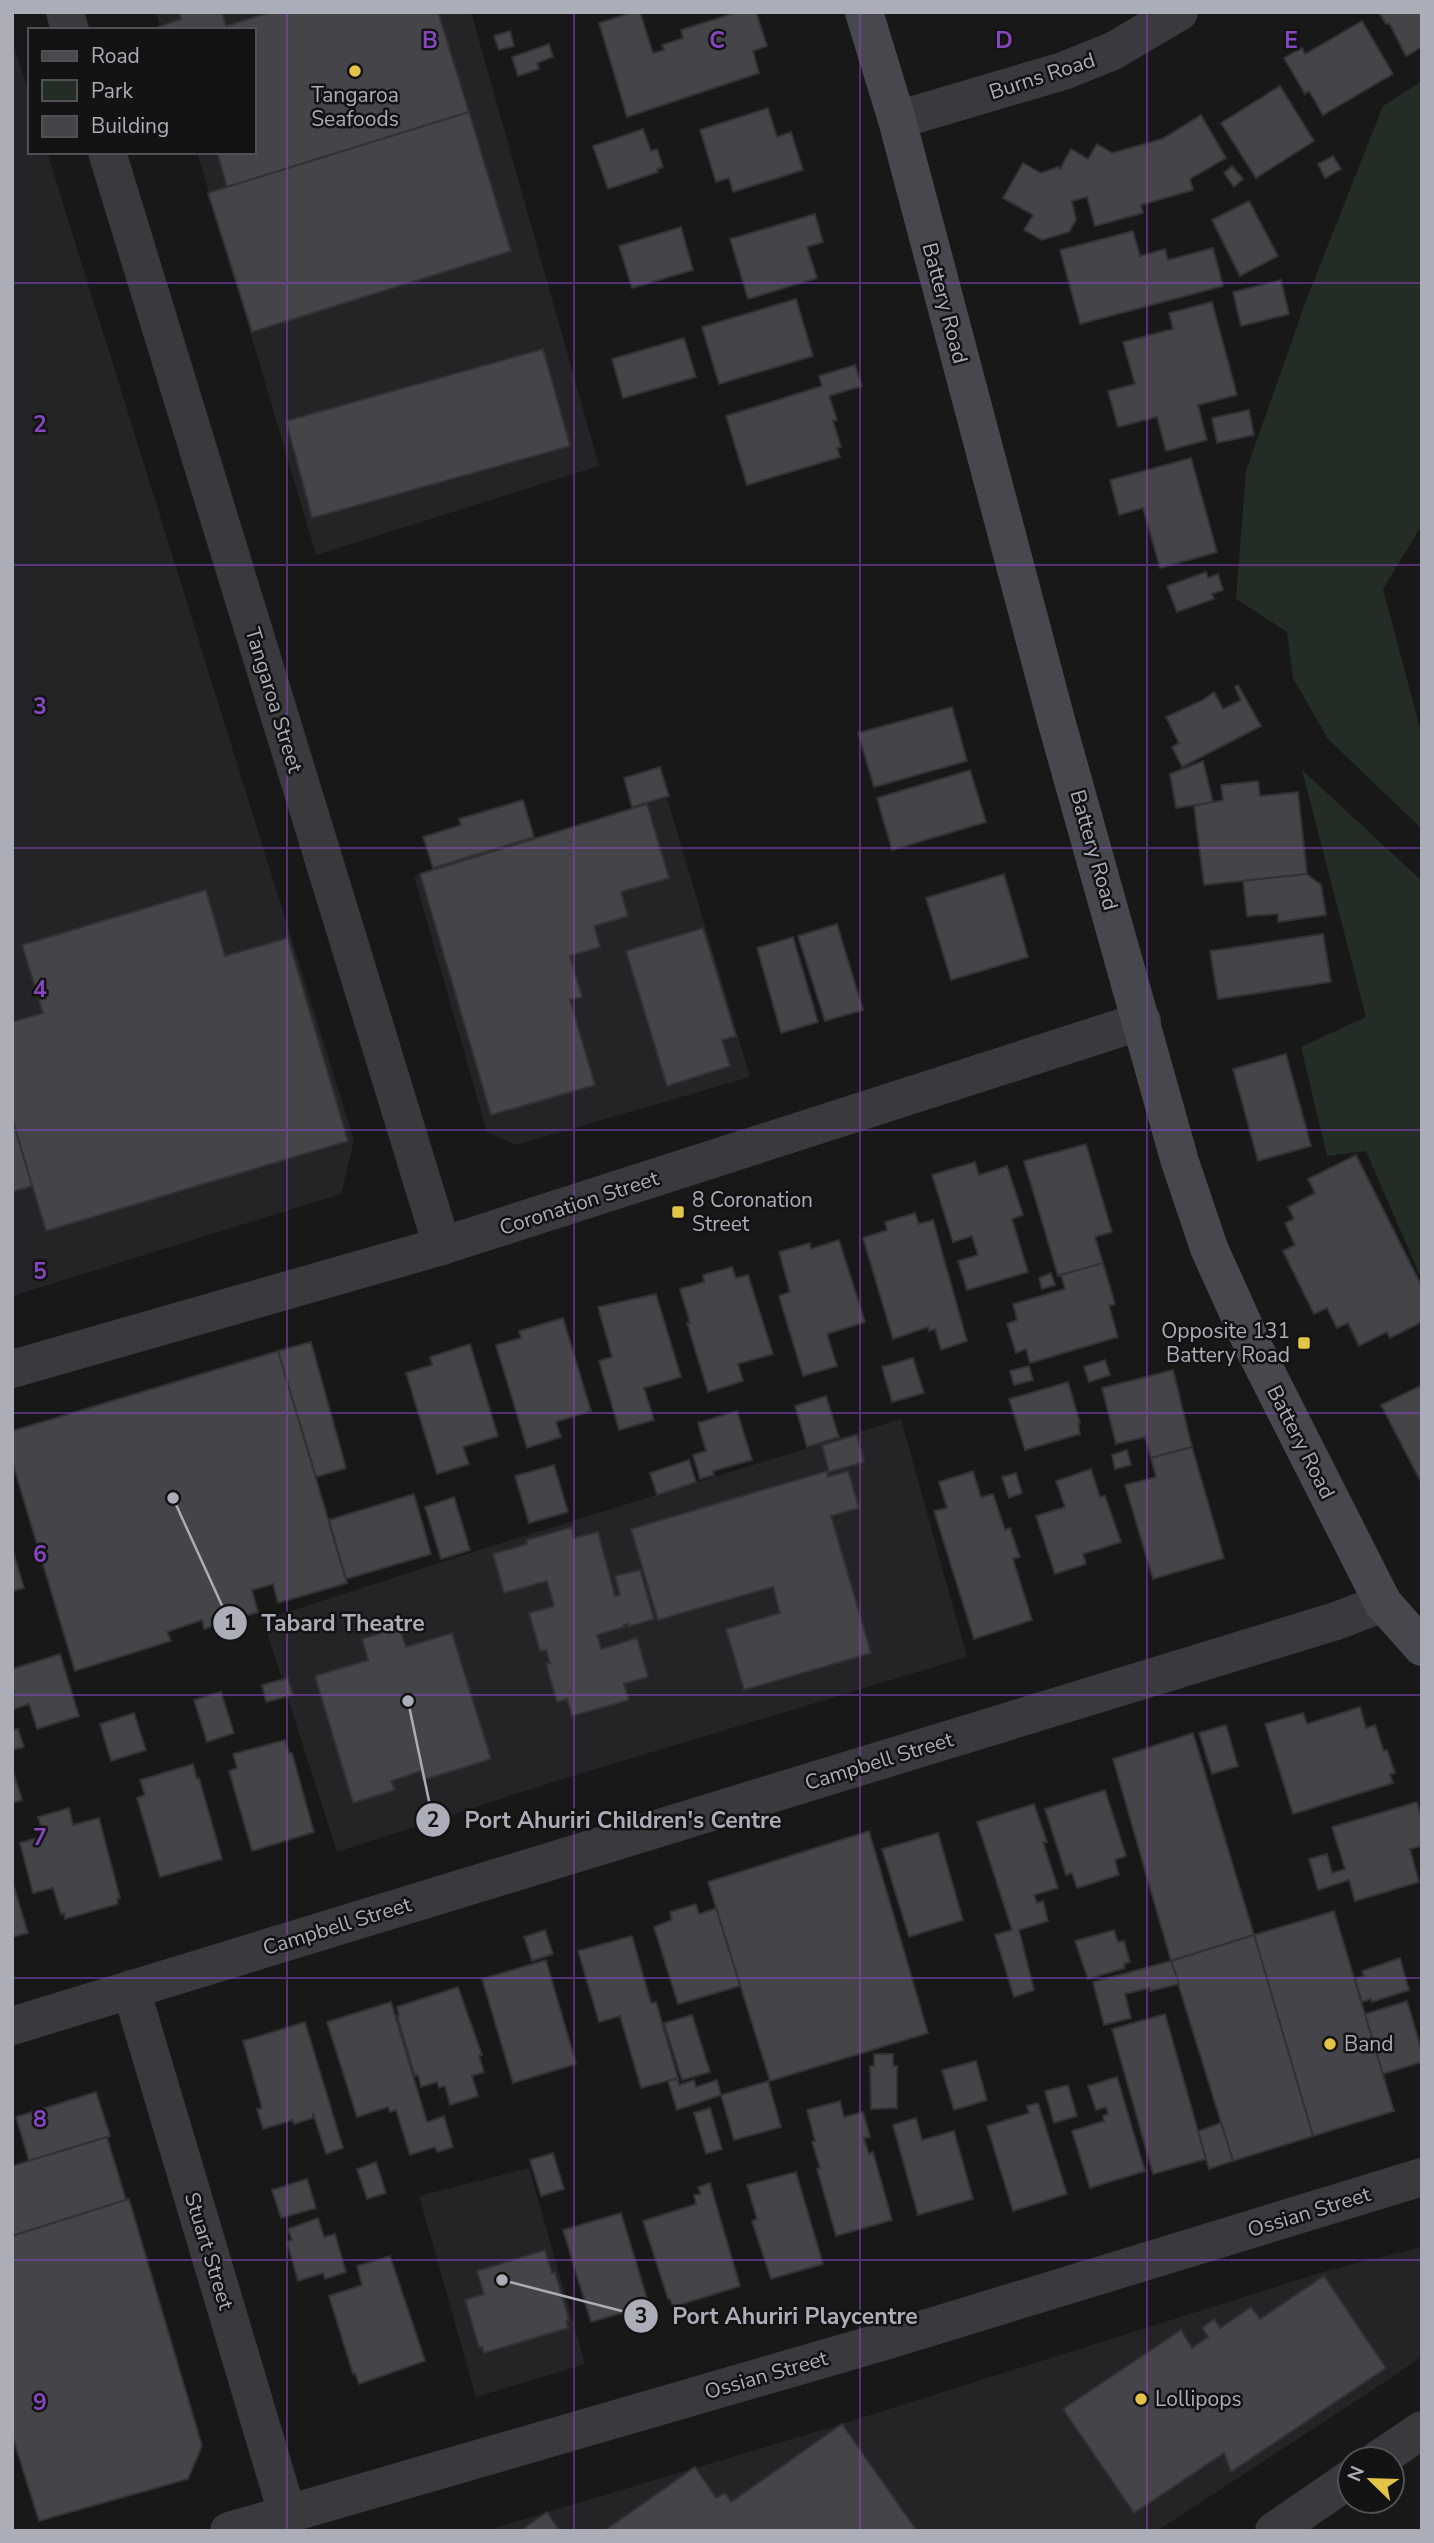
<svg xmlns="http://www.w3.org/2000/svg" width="1434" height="2543" font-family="'Nunito Sans',sans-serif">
<rect width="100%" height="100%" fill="#181819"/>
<g fill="#242426">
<path d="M156,12H471L599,466L316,555L197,152H254V30H161Z"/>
<path d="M12,40L30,96V152H47L354,1140L341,1194L12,1296Z"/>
<path d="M667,798L750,1077L516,1145L487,1132L414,876Z"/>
<path d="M901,1419L967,1657L553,1782L337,1852L263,1620L479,1550Z"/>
<path d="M529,2168L585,2364L476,2397L419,2196Z"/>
<path d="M1422,2247V2356L1397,2374L1157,2531H485L842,2424L1326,2271Z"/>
</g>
<g fill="#242c26">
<path d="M1422,81V525L1383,589L1422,736V829L1328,739L1293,678L1287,632L1236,599L1246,471L1307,298L1383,106Z"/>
<path d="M1302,770L1422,881V1280L1366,1151L1327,1156L1301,1047L1366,1017Z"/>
</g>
<g fill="#454549" stroke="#323235" stroke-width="2">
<path d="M179,12H222L226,26L271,12H438L469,112L227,187L217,152H254V30H159L158,27L181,19Z"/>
<path d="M634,12H640L653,53L664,50L662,45L683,38L681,30L738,12H756L767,46L753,51L759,73L627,117L599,23Z"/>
<path d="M1383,12H1422V47L1406,56L1389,23L1386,24L1380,14Z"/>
<path d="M1362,21L1393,74L1323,115L1309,91L1305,94L1284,58L1302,48L1305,54Z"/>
<path d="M510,31L514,46L499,50L494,36Z"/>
<path d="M549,44L553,57L537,63L539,69L518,76L512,57Z"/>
<path d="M1280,86L1314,141L1256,178L1221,123Z"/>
<path d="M768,108L777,137L791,132L803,170L733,192L729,178L716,182L700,130Z"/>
<path d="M469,112L511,251L252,332L208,193Z"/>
<path d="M1201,115L1226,158L1190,179L1193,190L1141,205L1143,213L1095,226L1087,197L1072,201L1076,220L1069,232L1042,240L1024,230L1033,215L1003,198L1023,163L1041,173L1058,167L1060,169L1071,149L1088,159L1097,144L1112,153L1162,139Z"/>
<path d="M643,129L651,151L657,149L663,167L657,169L658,172L608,189L593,146Z"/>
<path d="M1333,156L1341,169L1325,178L1318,164Z"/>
<path d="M1232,166L1243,179L1234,187L1224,173Z"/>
<path d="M1249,201L1278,256L1240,276L1212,220Z"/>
<path d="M815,214L823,242L807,247L817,278L748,299L730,239Z"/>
<path d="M681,227L693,270L632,288L619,246Z"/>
<path d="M1133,231L1140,256L1165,249L1168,260L1213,248L1223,286L1080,324L1060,250Z"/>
<path d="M1281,280L1289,314L1241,326L1233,292Z"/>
<path d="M796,299L813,356L719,384L702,327Z"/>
<path d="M1212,302L1237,395L1198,405L1207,440L1166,451L1157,417L1118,427L1108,391L1135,384L1123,342L1173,329L1169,313Z"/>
<path d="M684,338L696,377L623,398L612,359Z"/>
<path d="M543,349L570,446L312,518L286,421Z"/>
<path d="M855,365L862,386L829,396L837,420L833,421L841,447L837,448L840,457L747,485L726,416L822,386L819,376Z"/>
<path d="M1249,410L1254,435L1217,443L1212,418Z"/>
<path d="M1191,458L1217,552L1160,568L1143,508L1119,515L1110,480Z"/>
<path d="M1206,572L1208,578L1218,574L1223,590L1212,594L1214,599L1177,612L1167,586Z"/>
<path d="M1238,685L1261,726L1182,767L1172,747L1179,743L1166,717L1203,700L1214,692L1223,709L1241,700L1235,687Z"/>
<path d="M952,707L967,761L874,787L858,733Z"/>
<path d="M1203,761L1213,802L1176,808L1170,774Z"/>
<path d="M660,767L669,796L632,807L624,778Z"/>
<path d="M970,770L986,822L892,850L877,798Z"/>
<path d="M1258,781L1260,796L1298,792L1307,874L1204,885L1194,806L1223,800L1221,785Z"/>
<path d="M523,800L534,837L433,868L423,837L461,825L459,819Z"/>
<path d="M647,804L669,878L621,892L628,916L594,926L600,947L570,956L582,997L570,1000L595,1085L491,1115L420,874Z"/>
<path d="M1004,874L1028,957L951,980L926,898Z"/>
<path d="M1307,874L1321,885L1326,915L1278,922V914L1247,916L1243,881Z"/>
<path d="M206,890L225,956L288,938L348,1141L46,1231L12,1118V1022L43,1013L22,945Z"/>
<path d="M837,924L863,1010L825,1021L798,936Z"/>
<path d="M703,928L736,1036L722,1040L730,1066L667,1086L626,951Z"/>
<path d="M1323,934L1331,982L1218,999L1210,951Z"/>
<path d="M793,937L818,1022L781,1033L757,948Z"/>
<path d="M1286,1054L1311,1146L1258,1161L1233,1069Z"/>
<path d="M12,1118L32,1186L12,1192Z"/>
<path d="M1086,1144L1112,1232L1095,1237L1103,1263L1058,1276L1024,1161Z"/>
<path d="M1356,1155L1422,1287V1322L1390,1338L1387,1332L1359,1346L1348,1323L1337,1328L1327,1308L1314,1314L1283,1251L1295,1245L1285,1223L1294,1219L1288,1207L1315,1193L1308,1179Z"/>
<path d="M975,1162L979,1175L1007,1166L1023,1215L1012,1219L1028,1272L967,1290L958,1261L978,1255L972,1236L953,1242L932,1175Z"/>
<path d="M915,1213L919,1224L933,1220L967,1341L941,1350L935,1329L929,1331L928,1327L893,1339L863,1238L887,1230L885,1222Z"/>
<path d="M839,1240L865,1322L827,1334L837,1366L803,1376L779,1296L790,1292L779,1252L810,1243L811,1249Z"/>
<path d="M1103,1263L1115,1304L1109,1306L1118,1337L1030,1363L1026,1349L1016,1353L1007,1324L1017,1320L1013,1304L1065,1289L1061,1275Z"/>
<path d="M732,1267L736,1278L748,1275L773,1354L738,1364L743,1381L708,1392L687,1323H690L680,1289L704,1282L703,1275Z"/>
<path d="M1051,1273L1055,1285L1042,1289L1039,1278Z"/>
<path d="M656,1294L681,1377L644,1388L654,1420L619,1430L599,1361L612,1357L598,1307Z"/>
<path d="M563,1318L591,1411L556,1422L561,1437L527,1448L496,1345L521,1338L519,1331Z"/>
<path d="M311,1342L346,1468L316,1477L278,1351Z"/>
<path d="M470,1344L498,1436L463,1447L469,1464L437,1474L406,1373L432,1365L430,1357Z"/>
<path d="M278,1351L347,1583L278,1603L273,1584L252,1590L258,1612L204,1629L202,1620L167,1632L171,1641L75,1671L12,1461V1431Z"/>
<path d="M913,1358L924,1393L892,1402L882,1367Z"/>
<path d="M1105,1360L1110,1375L1089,1382L1084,1367Z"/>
<path d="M1029,1366L1033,1380L1014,1385L1010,1371Z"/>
<path d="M1173,1370L1192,1447L1151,1458L1145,1437L1116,1444L1102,1388Z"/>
<path d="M1068,1382L1080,1423L1078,1424L1080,1434L1025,1450L1009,1399Z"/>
<path d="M1422,1385V1482H1421L1381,1405Z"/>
<path d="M826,1396L839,1437L807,1447L795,1406Z"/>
<path d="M737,1411L752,1460L713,1471L714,1475L700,1479L693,1455L706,1451L698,1423Z"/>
<path d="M857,1435L864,1462L829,1472L822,1445Z"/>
<path d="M1192,1447L1224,1558L1153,1579L1125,1485L1156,1477L1151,1458Z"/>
<path d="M1127,1450L1131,1465L1115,1469L1112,1455Z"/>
<path d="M689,1460L696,1482L657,1495L650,1473Z"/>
<path d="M554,1465L568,1512L529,1523L515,1476Z"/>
<path d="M1091,1469L1100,1497L1105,1496L1121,1542L1083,1554L1086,1564L1055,1574L1036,1516L1065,1507L1056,1481Z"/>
<path d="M827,1471L828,1477L848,1471L859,1508L831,1516L871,1653L744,1690L726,1629L780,1613L773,1587L658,1620L631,1529Z"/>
<path d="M973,1471L981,1497L993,1494L1005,1530L1010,1528L1020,1557L1013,1559L1032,1620L974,1639L934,1511L947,1508L939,1482Z"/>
<path d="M1016,1473L1022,1493L1009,1498L1002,1477Z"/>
<path d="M414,1494L431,1554L346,1579L329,1520Z"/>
<path d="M454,1497L470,1550L441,1559L425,1507Z"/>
<path d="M572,1527L574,1538L598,1532L615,1596L620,1595L615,1576L640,1570L654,1619L628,1627V1624L623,1625L624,1627L597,1635L601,1649L637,1638L648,1677L624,1684L629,1700L572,1716L567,1699L557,1702L546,1664L550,1663L546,1650L540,1651L529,1613L554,1606L547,1581L504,1593L493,1554L527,1544V1540Z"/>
<path d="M12,1548L24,1588L12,1591Z"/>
<path d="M399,1627L406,1647L452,1633L491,1759L423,1780L421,1771L391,1781L395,1790L353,1803L315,1676L368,1660L362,1639Z"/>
<path d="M60,1654L79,1716L37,1729L29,1704L14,1709L12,1669Z"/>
<path d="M288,1678L293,1695L266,1702L262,1685Z"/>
<path d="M221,1692L234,1733L207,1742L194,1700Z"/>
<path d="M1360,1707L1366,1728L1375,1725L1384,1751L1387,1750L1395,1773L1390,1774L1393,1783L1293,1814L1265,1724L1303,1713L1307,1724Z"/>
<path d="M134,1713L146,1750L111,1761L100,1724Z"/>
<path d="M1226,1725L1238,1766L1212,1774L1199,1733Z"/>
<path d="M18,1729L24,1747L12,1750V1730Z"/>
<path d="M1193,1733L1254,1935L1171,1961L1113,1759Z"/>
<path d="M285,1740L289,1753H292L314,1832L252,1851L229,1771L237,1768L233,1754Z"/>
<path d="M193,1764L197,1779L199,1778L222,1859L160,1877L137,1798L145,1795L140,1780Z"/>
<path d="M12,1768L22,1800L12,1803Z"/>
<path d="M1105,1790L1126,1856L1115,1860L1119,1875L1077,1888L1072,1873L1066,1875L1045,1809Z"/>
<path d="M1417,1802L1422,1819V1846L1410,1849L1419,1882L1355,1901L1349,1880L1318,1890L1309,1859L1327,1854L1332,1873L1345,1869L1332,1827Z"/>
<path d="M1034,1804L1047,1842H1043L1058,1888L1034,1895L1037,1903L1043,1901L1048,1921L1019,1930L1034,1990L1014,1997L995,1935L1012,1930L977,1822Z"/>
<path d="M69,1808L73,1825L99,1818L120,1898L117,1899L118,1904L65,1919L64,1913L61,1914L53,1888L33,1893L20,1843L40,1837L39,1835L43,1834L38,1817Z"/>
<path d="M869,1831L928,2033L770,2081L708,1882Z"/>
<path d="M938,1833L963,1920L909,1937L882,1849Z"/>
<path d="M12,1880L28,1933L12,1937Z"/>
<path d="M696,1904L699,1914L716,1908L740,1986L678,2004L654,1927L672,1920L670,1912Z"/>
<path d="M1334,1911L1394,2111L1313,2136L1254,1935Z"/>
<path d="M545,1930L553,1954L532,1961L524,1937Z"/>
<path d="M1114,1930L1118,1942L1124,1941L1130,1962L1124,1964L1125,1968L1088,1979L1075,1941Z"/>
<path d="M1254,1935L1313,2136L1233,2161L1171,1961Z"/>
<path d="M632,1936L651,2003L656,2002L678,2078L641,2088L620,2016L599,2022L578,1951Z"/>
<path d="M1400,1958L1409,1990L1372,2002L1371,1999L1362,2002L1355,1979L1364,1976L1362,1971Z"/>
<path d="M546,1960L576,2064L513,2083L482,1979Z"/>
<path d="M1171,1961L1179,1984L1150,1991L1149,1988L1125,1994L1131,2018L1104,2025L1093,1982Z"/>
<path d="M458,1987L482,2055L479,2056L484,2072L472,2076L478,2096L450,2105L445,2086L439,2088L437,2082L421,2087L418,2075L415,2076L397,2016H399L397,2007Z"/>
<path d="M1407,2001L1422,2052V2062L1383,2074L1365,2014Z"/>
<path d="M391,2002L427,2122L444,2116L453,2147L437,2152L435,2147L410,2155L396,2110L390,2112L388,2107L357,2117L327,2022Z"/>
<path d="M1165,2014L1206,2159L1153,2174L1112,2029Z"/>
<path d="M692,2015L710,2072L682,2080L664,2023Z"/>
<path d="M305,2022L343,2148L326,2154L313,2113V2118L294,2124L293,2120L263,2129L257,2109L262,2108L243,2041Z"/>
<path d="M874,2054H893V2066H897V2108L871,2109L870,2066H874Z"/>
<path d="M976,2061L987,2100L954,2110L942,2070Z"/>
<path d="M1117,2077L1145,2171L1090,2188L1072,2131L1104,2121L1103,2116L1108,2114L1106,2107L1096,2110L1088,2086Z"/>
<path d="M678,2079L679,2085L694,2080L696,2087L717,2080L721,2095L677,2110L668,2081Z"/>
<path d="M768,2081L781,2127L734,2140L721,2095Z"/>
<path d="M1068,2085L1077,2116L1054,2123L1045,2091Z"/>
<path d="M96,2092L110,2136L29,2161L16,2117Z"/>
<path d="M840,2101L844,2117L863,2112L870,2137L864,2138L869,2154L873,2152L892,2220L836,2236L817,2169L820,2168L812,2142L815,2141L807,2110Z"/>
<path d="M1038,2103L1067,2194L1013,2211L987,2126L1029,2113L1027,2106Z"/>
<path d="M710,2108L722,2149L706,2154L694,2113Z"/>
<path d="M916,2118L922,2140L954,2131L973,2199L918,2215L893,2125Z"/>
<path d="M1221,2123L1233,2161L1209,2169L1198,2131Z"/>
<path d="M107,2137L126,2200L12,2236V2166Z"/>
<path d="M553,2153L564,2189L541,2196L530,2160Z"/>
<path d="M376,2162L386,2193L367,2199L357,2169Z"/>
<path d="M796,2172L823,2264L771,2279L752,2221L757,2219L747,2185Z"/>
<path d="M307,2179L316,2208L281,2218L272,2190Z"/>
<path d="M710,2183L740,2286L673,2307L670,2299H668L643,2221L696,2204L694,2195L701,2194L698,2187Z"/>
<path d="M129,2199L202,2446L188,2479L39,2521L12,2435V2236Z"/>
<path d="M621,2213L649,2305L591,2322L563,2230Z"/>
<path d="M318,2218L324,2237L335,2234L346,2272L325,2279L323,2273L298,2281L287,2242L292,2240L288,2229Z"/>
<path d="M545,2250L552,2273L555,2272L569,2320L566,2321L568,2328L484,2353L482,2347H479L465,2300L484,2294L477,2271Z"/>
<path d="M390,2256L425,2361L359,2384L355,2373L353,2374L329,2296L362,2285L357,2266Z"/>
<path d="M1324,2276L1386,2368L1231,2472L1224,2453L1134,2513L1063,2409L1181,2330L1192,2348L1208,2337L1202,2328L1214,2319L1220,2328L1251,2307L1260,2319Z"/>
<path d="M842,2424L917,2531H604L695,2467L716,2498L725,2493L731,2502Z"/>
<path d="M547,2512L560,2531H520Z"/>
</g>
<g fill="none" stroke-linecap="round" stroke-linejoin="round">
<g stroke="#39393e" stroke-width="38">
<path d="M65,12L70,30"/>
<path d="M897,120L1063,71L1113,51L1179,12"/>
<path d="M107,152L442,1246"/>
<path d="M12,1369L442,1246L1142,1021"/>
<path d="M131,1989L287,2513"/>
<path d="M12,2026L1336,1621L1383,1603"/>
<path d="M1379,2459L1422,2430"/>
<path d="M229,2531L885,2341L1422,2177"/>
<path d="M1274,2531L1350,2479"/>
</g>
<path stroke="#47484e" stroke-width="38" d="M864,12L897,120L1056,720L1180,1162L1209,1248L1254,1348L1383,1603L1422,1647"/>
</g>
<path fill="none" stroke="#8546be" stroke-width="2" stroke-opacity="0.55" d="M287,12V2531M574,12V2531M860,12V2531M1147,12V2531M12,283H1422M12,565H1422M12,848H1422M12,1130H1422M12,1413H1422M12,1695H1422M12,1978H1422M12,2260H1422"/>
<g fill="#e2c447" stroke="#131314" stroke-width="2.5">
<circle cx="355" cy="71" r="7"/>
<rect x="671" y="1205" width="14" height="14" rx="3.5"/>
<rect x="1297" y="1336" width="14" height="14" rx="3.5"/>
<circle cx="1330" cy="2044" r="7"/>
<circle cx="1141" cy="2399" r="7"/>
</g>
<g text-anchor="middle" stroke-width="5" stroke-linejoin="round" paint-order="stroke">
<g font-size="21" fill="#abadb8" stroke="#131314">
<text transform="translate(1042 76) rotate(-18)" y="7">Burns Road</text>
<text transform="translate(945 303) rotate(75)" y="7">Battery Road</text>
<text transform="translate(274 700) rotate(73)" y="7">Tangaroa Street</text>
<text transform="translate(1094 850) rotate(74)" y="7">Battery Road</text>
<text transform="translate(579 1203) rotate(-18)" y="7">Coronation Street</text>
<text transform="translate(1301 1442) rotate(63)" y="7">Battery Road</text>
<text transform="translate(879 1761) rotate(-17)" y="7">Campbell Street</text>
<text transform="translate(337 1926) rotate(-17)" y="7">Campbell Street</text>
<text transform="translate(1309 2212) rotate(-17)" y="7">Ossian Street</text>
<text transform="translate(209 2251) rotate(73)" y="7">Stuart Street</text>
<text transform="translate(766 2375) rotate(-16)" y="7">Ossian Street</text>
</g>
<g font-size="21" fill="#abadb8" stroke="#131314" text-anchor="start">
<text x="355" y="102" text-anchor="middle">Tangaroa<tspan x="355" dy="24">Seafoods</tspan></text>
<text x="692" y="1207">8 Coronation<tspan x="692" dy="24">Street</tspan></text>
<text x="1290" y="1338" text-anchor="end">Opposite 131<tspan x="1290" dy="24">Battery Road</tspan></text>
<text x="1344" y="2051">Band</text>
<text x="1155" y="2406">Lollipops</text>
</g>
</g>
<g font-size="23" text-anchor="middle" font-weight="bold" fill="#8546be" stroke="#131314" stroke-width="5" stroke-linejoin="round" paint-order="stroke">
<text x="430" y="48">B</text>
<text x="717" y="48">C</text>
<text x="1004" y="48">D</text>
<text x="1291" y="48">E</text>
<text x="40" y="432">2</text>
<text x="40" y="714">3</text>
<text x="40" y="997">4</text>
<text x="40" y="1279">5</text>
<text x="40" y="1562">6</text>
<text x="40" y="1845">7</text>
<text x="40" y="2127">8</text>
<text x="40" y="2410">9</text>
</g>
<path fill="none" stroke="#abadb8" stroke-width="2.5" d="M173 1498L230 1623M408 1701L433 1820M502 2280L641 2316"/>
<g fill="#abadb8" stroke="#131314" stroke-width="2.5">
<circle cx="173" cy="1498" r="7"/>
<circle cx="408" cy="1701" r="7"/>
<circle cx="502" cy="2280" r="7"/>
<circle cx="230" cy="1623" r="18"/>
<circle cx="433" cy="1820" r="18"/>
<circle cx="641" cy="2316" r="18"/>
</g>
<g font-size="21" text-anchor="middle" font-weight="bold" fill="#111">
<text x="230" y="1630">1</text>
<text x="433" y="1827">2</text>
<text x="641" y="2323">3</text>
</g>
<g font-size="23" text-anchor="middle" font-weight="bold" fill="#abadb8" stroke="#131314" stroke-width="5" stroke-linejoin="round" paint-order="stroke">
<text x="343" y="1631">Tabard Theatre</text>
<text x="623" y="1828">Port Ahuriri Children's Centre</text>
<text x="795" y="2324">Port Ahuriri Playcentre</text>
</g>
<rect width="1434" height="2543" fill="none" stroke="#abadb8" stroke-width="28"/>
<rect x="28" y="28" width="228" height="126" fill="#131314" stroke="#505156" stroke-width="2"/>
<rect x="42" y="51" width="35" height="10" fill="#47484e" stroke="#505156" stroke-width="2"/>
<text x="91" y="63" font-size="21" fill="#abadb8">Road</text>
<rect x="42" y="80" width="35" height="21" fill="#242c26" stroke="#505156" stroke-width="2"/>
<text x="91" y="98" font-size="21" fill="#abadb8">Park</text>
<rect x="42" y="116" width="35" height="21" fill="#454549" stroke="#505156" stroke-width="2"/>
<text x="91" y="133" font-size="21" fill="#abadb8">Building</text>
<g transform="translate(1371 2480) rotate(293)"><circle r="33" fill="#131314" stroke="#505156" stroke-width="2"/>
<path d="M0-5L12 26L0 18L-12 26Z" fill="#e2c447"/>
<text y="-10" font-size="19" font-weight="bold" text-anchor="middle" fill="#abadb8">N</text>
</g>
</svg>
